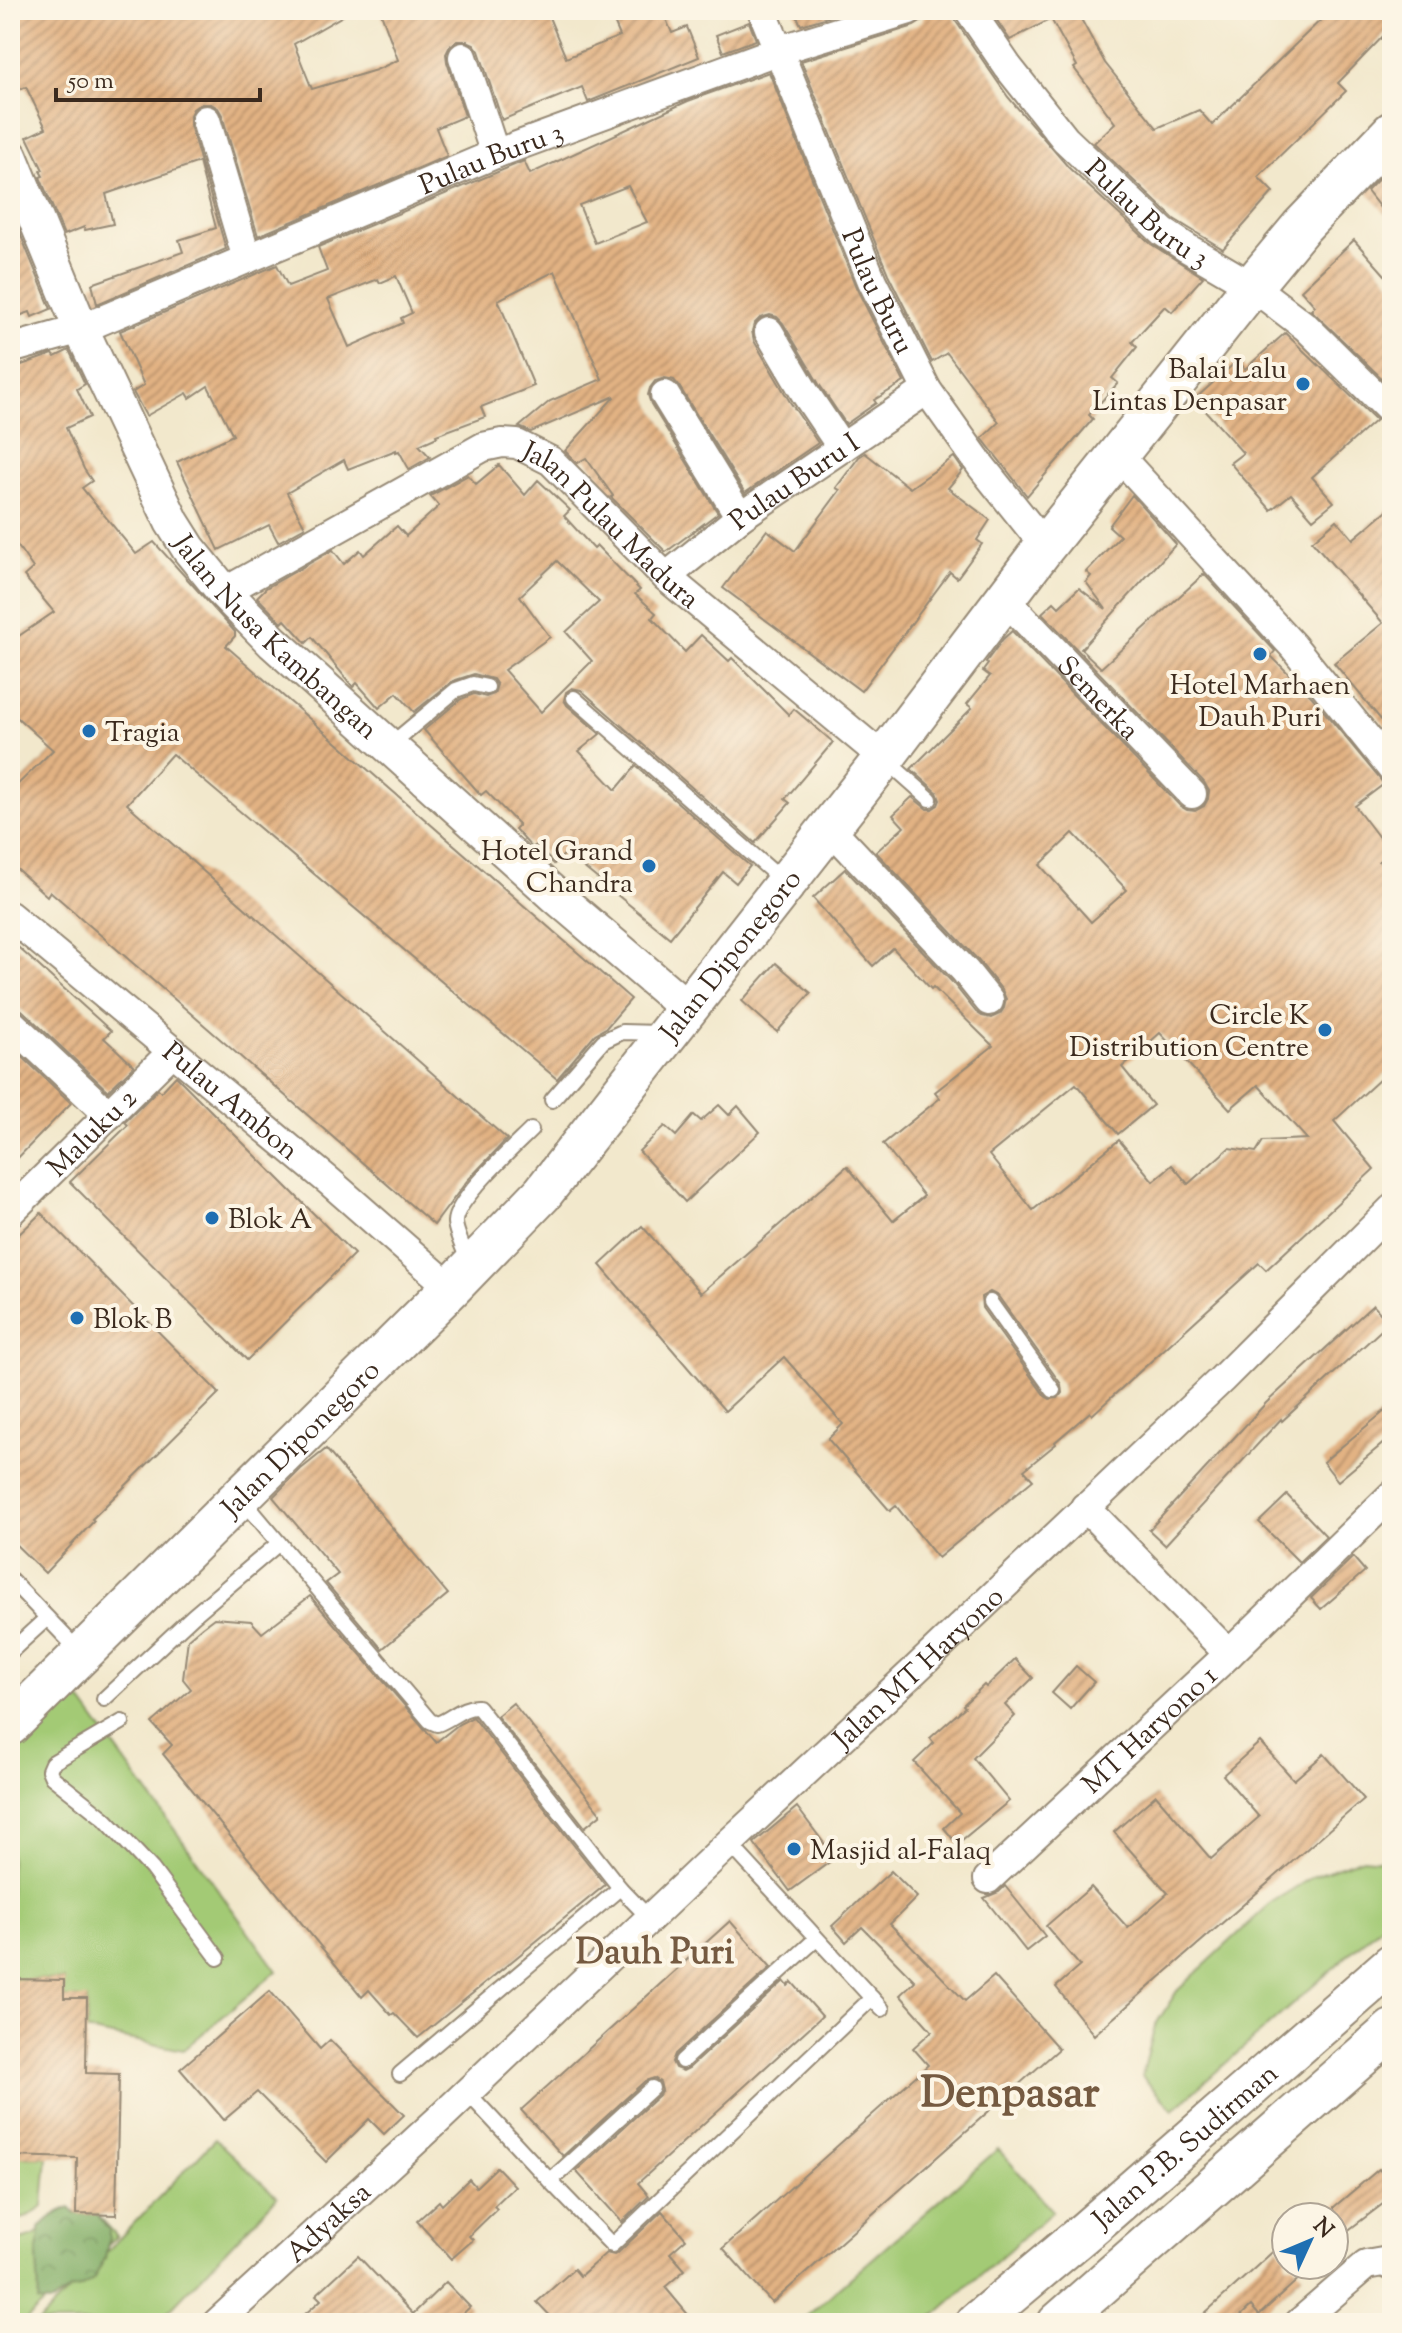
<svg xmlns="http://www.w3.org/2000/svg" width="1402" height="2333" font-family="'Sorts Mill Goudy',serif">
<defs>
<pattern id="forest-crowns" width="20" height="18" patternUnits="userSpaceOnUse" patternTransform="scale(2)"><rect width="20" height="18" fill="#82ae66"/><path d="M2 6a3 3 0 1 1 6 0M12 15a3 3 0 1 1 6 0" fill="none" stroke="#6c8e53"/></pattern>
<pattern id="building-hatch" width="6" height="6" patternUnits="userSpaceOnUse" patternTransform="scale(2)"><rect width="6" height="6" fill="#e2b283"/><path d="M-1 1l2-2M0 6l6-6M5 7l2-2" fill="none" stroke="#b8916b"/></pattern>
</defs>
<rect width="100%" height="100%" fill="#fcf5e5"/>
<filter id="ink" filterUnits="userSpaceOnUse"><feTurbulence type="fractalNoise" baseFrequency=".0125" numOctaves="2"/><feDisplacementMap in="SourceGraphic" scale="16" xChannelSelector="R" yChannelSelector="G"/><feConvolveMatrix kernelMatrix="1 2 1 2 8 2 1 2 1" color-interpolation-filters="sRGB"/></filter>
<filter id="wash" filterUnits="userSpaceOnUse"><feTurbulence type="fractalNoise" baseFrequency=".006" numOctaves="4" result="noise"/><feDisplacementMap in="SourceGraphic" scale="32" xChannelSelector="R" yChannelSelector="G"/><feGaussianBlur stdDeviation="1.8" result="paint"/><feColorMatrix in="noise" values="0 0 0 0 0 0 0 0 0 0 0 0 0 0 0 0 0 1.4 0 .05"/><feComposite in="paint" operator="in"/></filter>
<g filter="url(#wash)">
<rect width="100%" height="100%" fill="#f2e8cc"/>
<g fill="#a3ca74" stroke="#6f7a49" stroke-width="2">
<path d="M74,1691L277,1971L183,2050L87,2031V1999L64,1998V1980L10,1979V1754Z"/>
<path d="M1363,1858L1392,1861V1916L1173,2110L1142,2076L1155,2026L1177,1991L1272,1902L1314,1876Z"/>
<path d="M215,2139L277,2197L157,2323H38Z"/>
<path d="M998,2149L1053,2211L926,2323H799Z"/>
<path d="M10,2156L47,2157L43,2206L25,2218L10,2221Z"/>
<path d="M67,2211L76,2214H97L117,2236L23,2323H10V2243L34,2236Z"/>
</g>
<path fill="url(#forest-crowns)" stroke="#5e6c42" stroke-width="2" d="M70,2208L76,2214H97L109,2229V2238L105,2258L93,2280L80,2288L70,2290L52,2303L38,2302C40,2285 37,2271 37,2255C36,2245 41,2241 40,2228C46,2220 59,2210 70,2208Z"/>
<g id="blocks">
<g fill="url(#building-hatch)" fill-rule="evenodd">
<path d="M10,10H353L294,44L312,89L376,70L398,60L380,10H546L566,58L620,36L609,10H662L672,33L687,27L699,57L588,102L582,87L502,120L479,51L474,44L467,41H457L450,46L446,54L447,62L465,116L436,128L447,156L258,236L222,115L218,108L211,104H200L193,109L190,115V125L226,249L97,304L92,284L183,252L179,240L216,228L199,162L106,194L113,224L85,230L84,227L64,235L40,177L43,176L40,171L43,170L27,137L46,128L26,87L15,91L10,77Z"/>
<path d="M794,10H851L801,25Z"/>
<path d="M926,10H952L955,20L1008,97L1069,168L1151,244L1203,277L1172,312L1165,306L1132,342L1137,347L1112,378L1118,383L1089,415L1093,419L1027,496L982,438L999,422L947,353L932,362L888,274L801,61L914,26L922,21Z"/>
<path d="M990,10H1076L1105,63L1157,128L1199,110L1212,125L1331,10H1392V27L1338,83L1346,91L1258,177L1273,192L1223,249L1174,219L1094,143L1115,123L1074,68L1077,66L1051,19L1010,40Z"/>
<path d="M749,22L756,40L723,52L716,35Z"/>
<path d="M769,72L856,287L904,382L874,400L876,403L846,424L819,384L783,323L777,317L770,315L760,318L754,324L752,331L754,341L790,402L818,443L745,493L679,386L674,380L665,378L655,381L650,388L648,395L651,404L718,513L666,552L611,497L613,496L586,458L577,463L565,451L615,396L531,432L519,427L550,401L602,379L555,271L498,300L534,386L481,407L485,417L436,435L437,437L419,445L430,457L409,469L399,451L396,452V450L348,469L344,460L287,493L305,527L278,542L269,525L219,550L177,462L233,435L208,386L190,398L187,393L146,416L133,392L144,385L120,331L277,265L288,286L327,271L318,247L524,161L530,174L688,101ZM628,186L647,222L595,243L579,205ZM396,276L412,313L401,318L403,323L349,347L328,299L378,279L380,283Z"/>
<path d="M1392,165V223L1367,191Z"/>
<path d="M10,209L51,309L32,317L30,312L10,319Z"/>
<path d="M1354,240L1392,283V388L1311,310L1315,306L1301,290Z"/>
<path d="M1285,333L1376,420L1312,477L1334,502L1313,519L1291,494L1271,510L1230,463L1243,453L1195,399L1238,360L1245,369Z"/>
<path d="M69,350L85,384L77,389L90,417L66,428L84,469L92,481L82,488L136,554L154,542L235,632V636L226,646L631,999L606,1028L595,1034L557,1079L172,754L127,804L507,1139L467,1181L434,1225L50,891L47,896L10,863V792L53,750L10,711V642L54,612L24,576L33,568L10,535V369L53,354L55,357Z"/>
<path d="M865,453L910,488L954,457L963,470L948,488L990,520L977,540L982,544L957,578L950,572L861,691L723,588L767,530L795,551L840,490L836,488L859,457Z"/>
<path d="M499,465L525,495L538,480L570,510L564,516L594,549L597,546L640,590L635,594L656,613L652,618L685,652L701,635L729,661L732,658L789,715L794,709L833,742L785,799L790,803L755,843L581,690L572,688L566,692L564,700L567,705L600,734L579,751L616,790L636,766L750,866L736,883L723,872L670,938L566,853L554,864L536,845L532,848L515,829L519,825L486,791L481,795L424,730L461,699L474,694L486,697L494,694L497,685L493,679L474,674L453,681L414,712L397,693L379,708L357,683L353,687L312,637L306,643L285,620L282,623L257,597L266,588L333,550L344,564L360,550L364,555L397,526L406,536L439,506L430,496L468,475L476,484ZM557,561L599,602L566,632L592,661L541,712L504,670L550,637L520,596Z"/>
<path d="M1132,495L1176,544L1081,649L1101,668L1204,574L1275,651L1271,656L1312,697L1384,784L1355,806L1390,852L1379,861L1392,876V1068L1334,1121L1374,1169L1266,1270L1259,1263L1092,1415L1090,1412L1055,1442L1056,1444L1024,1470L1033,1480L938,1558L896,1506L890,1511L828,1439L843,1424L784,1357L725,1411L600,1265L642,1226L701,1293L847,1166L893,1221L924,1196L883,1144L940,1098L935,1092L993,1046L933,987L931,989L893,948L873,966L813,898L845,869L952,982L976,1012L982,1016L991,1018L1000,1014L1004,1008L1006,999L1002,990L977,959L876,852L904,827L893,815L912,797L927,809H932L938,805L940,800L937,792L911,769L972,708L967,704L990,676L983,671L988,664L986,662L1003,639L1012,631L1180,806L1187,810L1195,811L1204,806L1208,799L1209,791L1204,782L1042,613L1054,602L1059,607L1079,588L1106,609L1086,582L1091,576L1086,572L1120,536L1109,526ZM1073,833L1127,890L1091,922L1040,865ZM1160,1033L1230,1109L1258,1085L1307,1139L1263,1141L1256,1152L1229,1148L1188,1184L1172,1165L1153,1181L1119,1140L1033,1210L989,1155L1076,1084L1118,1134L1153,1105L1122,1067ZM990,1292L998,1296L1061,1384L1062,1393L1058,1398L1050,1399L1045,1396L982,1308L981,1297Z"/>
<path d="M1392,506V733L1334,663L1383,623L1312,541L1337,520L1353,539Z"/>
<path d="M10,940L111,1031L104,1038L134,1066L108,1091L22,1010L10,1005Z"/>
<path d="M776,963L811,993L777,1032L742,1001Z"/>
<path d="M10,1045L71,1103L10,1166Z"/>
<path d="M176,1076L354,1254L247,1360L70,1182L128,1125L125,1122L158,1089L161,1092Z"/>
<path d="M719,1105L729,1115L738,1106L760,1132L685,1202L639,1151L665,1126L676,1136L694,1115L701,1121Z"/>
<path d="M41,1213L219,1393L92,1519L94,1521L45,1573L10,1539V1243Z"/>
<path d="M1373,1305L1389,1323L1282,1421L1281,1419L1165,1545L1149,1530L1266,1403Z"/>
<path d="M1392,1405V1436L1338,1481L1323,1462Z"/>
<path d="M326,1449L448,1594L382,1649L326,1583L338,1574L273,1497L301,1469Z"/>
<path d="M1287,1495L1326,1536L1299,1562L1259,1522Z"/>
<path d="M1353,1557L1365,1571L1321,1609L1311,1598Z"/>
<path d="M310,1596L436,1742L459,1724L473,1717L605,1885L418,2038L394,2013L391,2015L369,1990L362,1997L163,1754L172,1745L152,1723L191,1689L183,1679L188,1639L202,1627L214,1618L251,1621L262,1633Z"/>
<path d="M1015,1659L1033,1678L1005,1705L1015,1716L973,1758L1009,1801L957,1844L944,1828L960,1813L914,1762L934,1743L930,1738L965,1707L963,1705L984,1685L986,1687Z"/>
<path d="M1076,1666L1094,1682L1070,1709L1052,1693Z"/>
<path d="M513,1703L601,1814L585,1827L497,1716Z"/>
<path d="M1260,1742L1294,1780L1324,1754L1364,1799L1094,2035L1056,1987L1080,1966L1046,1926L1091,1887L1128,1928L1168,1893L1114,1832L1156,1795L1211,1859L1259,1817L1223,1775Z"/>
<path d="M797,1807L835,1858L790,1891L754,1843Z"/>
<path d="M891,1871L917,1897L890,1924L965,2001L994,1976L1059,2049L772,2303L723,2248L928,2065L913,2048L932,2031L900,1995L915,1981L862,1927L846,1942L832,1926Z"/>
<path d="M1005,1886L1045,1936L1026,1951L984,1898L999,1892Z"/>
<path d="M730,1921L771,1967L675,2054L672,2062L675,2068L683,2071L689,2068L784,1981L788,1986L792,1982L822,2016L638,2183L649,2196L622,2222L576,2171L659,2095L662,2090L660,2082L654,2078L645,2081L563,2156L521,2110Z"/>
<path d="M10,1979L64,1980V1998H87L86,2073L119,2074L116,2215L76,2214L77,2158L10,2156Z"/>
<path d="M270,1991L320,2049L330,2040L404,2115L384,2134L369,2119L326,2162L257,2092L224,2120L180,2069Z"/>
<path d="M497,2167L515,2186L494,2206L497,2209L469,2236L473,2240L451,2259L417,2221L439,2201L442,2205L469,2179L476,2187Z"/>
<path d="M1379,2169L1392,2185V2197L1334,2241V2207Z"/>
<path d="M662,2211L686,2239L670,2253L685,2270L665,2287L695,2323H557L537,2302L574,2269L580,2276L606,2253L614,2255L618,2253Z"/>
<path d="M1278,2247L1286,2256V2265H1294L1303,2275L1259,2315L1251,2306L1233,2323H1194Z"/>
<path d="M358,2256L413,2314L446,2282L470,2307L453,2323H295L321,2300L316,2295Z"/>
</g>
</g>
</g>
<g filter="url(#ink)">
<use href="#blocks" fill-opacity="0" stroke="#968975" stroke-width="2"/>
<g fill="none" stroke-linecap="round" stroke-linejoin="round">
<defs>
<g id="service">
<path d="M574,698L784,882"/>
<path d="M389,746L456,690L473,684L487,687"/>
<path d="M886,760L930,799"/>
<path d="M552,1100L603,1041L622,1032L659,1033"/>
<path d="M469,1264C466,1253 455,1232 455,1222C455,1200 514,1147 531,1130"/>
<path d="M990,1302L1053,1390"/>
<path d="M279,1543L430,1721L437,1724C452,1719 462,1706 478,1707L620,1888"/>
<path d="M10,1579L79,1651"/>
<path d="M10,1652L47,1618"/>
<path d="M104,1699L193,1616L279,1543L242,1499"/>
<path d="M122,1722L52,1763L49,1770L52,1777L105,1819L152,1869L218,1958"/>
<path d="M729,1843L882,2009"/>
<path d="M682,2061L816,1939"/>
<path d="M400,2074L620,1888L650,1919"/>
<path d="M467,2092L550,2181L652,2088"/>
<path d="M550,2181L612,2245L872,1998"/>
</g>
<g id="minor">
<path id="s1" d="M762,10L872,281L927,390L981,466L1045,546"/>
<path id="s2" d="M969,10L1008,67L1065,139L1163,232L1187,248L1252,286L1306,327L1392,412"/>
<path d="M463,57L495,154"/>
<path d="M206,120L247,259"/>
<path d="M769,332L805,393L842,448"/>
<path id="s3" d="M10,349L81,329L495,154L779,50L909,10"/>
<path d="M665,395L740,517"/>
<path d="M1118,455L1293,646L1392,769"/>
<path id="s4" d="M666,577L740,517L927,390"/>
<path id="s5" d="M224,592L483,447L502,443L517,444L551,461L666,577L884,758"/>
<path id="s6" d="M1005,599L1192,794"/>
<path d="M829,827L965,971L989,1001"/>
<path id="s7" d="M10,916L330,1182L451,1288"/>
<path d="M10,1022L109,1115"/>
<path id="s8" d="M10,1212L173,1051"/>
<path d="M1229,1654L1392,1495"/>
<path id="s9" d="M988,1879L1229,1654L1085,1507"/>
<path id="s10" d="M217,2323L438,2120L729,1843L914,1671L1222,1379L1392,1209"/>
<path d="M1299,2323L1366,2265L1383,2262L1392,2266"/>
</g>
<g id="tertiary">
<path id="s11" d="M10,156L81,329L172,522L189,549L224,592L273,642L557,897L688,1009"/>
</g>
<g id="secondary">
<path id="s12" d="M10,1725L451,1288L542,1194L884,758L1045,546L1252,286L1301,227L1392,132"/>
<path id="s13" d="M976,2323L1086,2231L1392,1964"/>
<path d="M1058,2323L1392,2030"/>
</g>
</defs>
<use href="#service" stroke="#968975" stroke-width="18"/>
<use href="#minor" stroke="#968975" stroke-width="32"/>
<use href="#tertiary" stroke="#968975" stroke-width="38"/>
<use href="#secondary" stroke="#968975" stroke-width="44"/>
<use href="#service" stroke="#fff" stroke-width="14"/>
<use href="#minor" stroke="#fff" stroke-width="28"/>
<use href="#tertiary" stroke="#fff" stroke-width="34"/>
<use href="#secondary" stroke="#fff" stroke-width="40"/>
</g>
</g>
<g fill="#1f6fb2" stroke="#fcf5e5" stroke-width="3">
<circle cx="1303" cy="384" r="8"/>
<circle cx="1260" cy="654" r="8"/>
<circle cx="89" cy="731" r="8"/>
<circle cx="649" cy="866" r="8"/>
<circle cx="1325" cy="1030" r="8"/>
<circle cx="212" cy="1218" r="8"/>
<circle cx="77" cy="1318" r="8"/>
<circle cx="794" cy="1849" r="8"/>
</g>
<g text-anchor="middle" stroke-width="8" stroke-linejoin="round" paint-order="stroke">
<g font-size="28" fill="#3b2a1e" stroke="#fcf5e5">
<text dy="10" stroke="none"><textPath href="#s3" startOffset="518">Pulau Buru 3</textPath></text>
<text dy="10" stroke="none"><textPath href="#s2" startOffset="272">Pulau Buru 3</textPath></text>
<text dy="10" stroke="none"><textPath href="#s1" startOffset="304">Pulau Buru</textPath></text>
<text dy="10" stroke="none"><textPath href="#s4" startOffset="160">Pulau Buru I</textPath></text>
<text dy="10" stroke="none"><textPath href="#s5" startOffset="456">Jalan Pulau Madura</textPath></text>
<text dy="10" stroke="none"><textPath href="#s11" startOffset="556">Jalan Nusa Kambangan</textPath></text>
<text dy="10" stroke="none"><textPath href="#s6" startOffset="136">Semerka</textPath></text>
<text dy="10" stroke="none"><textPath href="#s12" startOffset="1056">Jalan Diponegoro</textPath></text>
<text dy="10" stroke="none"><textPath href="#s7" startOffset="288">Pulau Ambon</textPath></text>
<text dy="10" stroke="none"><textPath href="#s8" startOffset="114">Maluku 2</textPath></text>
<text dy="10" stroke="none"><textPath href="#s12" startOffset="408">Jalan Diponegoro</textPath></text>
<text dy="10" stroke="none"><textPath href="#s10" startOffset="960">Jalan MT Haryono</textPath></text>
<text dy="10" stroke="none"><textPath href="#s9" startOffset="220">MT Haryono 1</textPath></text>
<text dy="10" stroke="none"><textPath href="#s13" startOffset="274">Jalan P.B. Sudirman</textPath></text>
<text dy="10" stroke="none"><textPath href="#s10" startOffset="150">Adyaksa</textPath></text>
</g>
<g font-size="28" fill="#3b2a1e" stroke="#fcf5e5" text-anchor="start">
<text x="1287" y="378" text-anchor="end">Balai Lalu<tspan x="1287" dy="32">Lintas Denpasar</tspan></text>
<text x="1260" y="694" text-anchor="middle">Hotel Marhaen<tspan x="1260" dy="32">Dauh Puri</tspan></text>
<text x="105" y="741">Tragia</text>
<text x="633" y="860" text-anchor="end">Hotel Grand<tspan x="633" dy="32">Chandra</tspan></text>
<text x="1309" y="1024" text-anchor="end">Circle K<tspan x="1309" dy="32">Distribution Centre</tspan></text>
<text x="228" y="1228">Blok A</text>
<text x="93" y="1328">Blok B</text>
<text x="810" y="1859">Masjid al-Falaq</text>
</g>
<g font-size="36" font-weight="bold" fill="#755a41" stroke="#fcf5e5">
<text x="655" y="1963">Dauh Puri</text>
</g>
<g font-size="44" font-weight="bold" fill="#755a41" stroke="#fcf5e5">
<text x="1010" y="2106">Denpasar</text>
</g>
</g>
<rect width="1402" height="2333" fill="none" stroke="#fcf5e5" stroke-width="40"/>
<g transform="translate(1310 2241) rotate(46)"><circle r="38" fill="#fcf5e5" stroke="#afa495" stroke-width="2"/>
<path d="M0-6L14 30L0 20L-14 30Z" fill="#1f6fb2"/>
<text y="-12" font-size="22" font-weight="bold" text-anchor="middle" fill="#3b2a1e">N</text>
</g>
<path d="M56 88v12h204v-12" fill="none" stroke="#3b2a1e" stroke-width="4"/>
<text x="68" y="88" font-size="24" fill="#3b2a1e" stroke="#fcf5e5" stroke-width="6" paint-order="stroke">50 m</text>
</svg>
